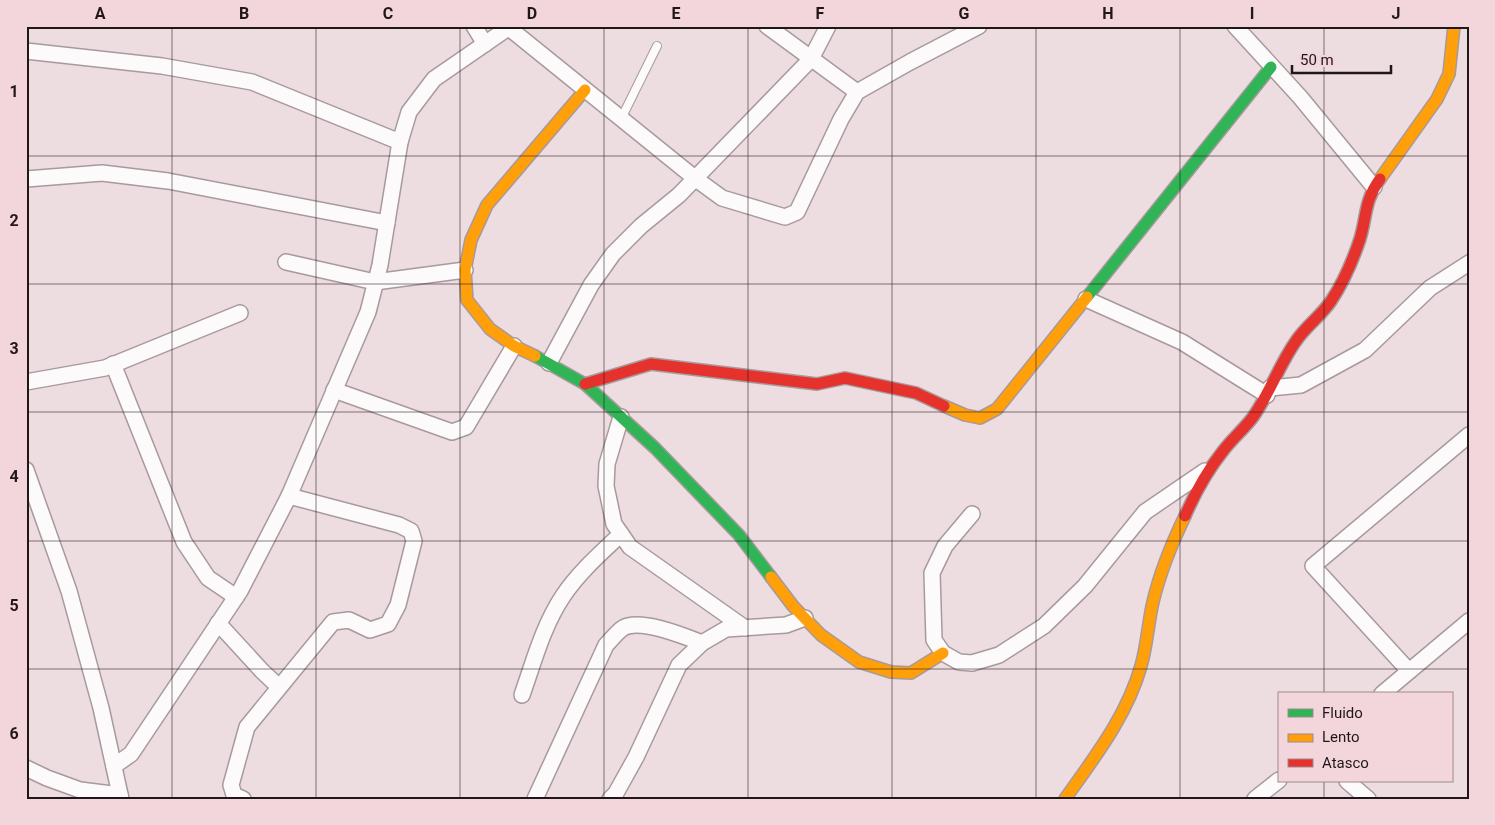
<svg xmlns="http://www.w3.org/2000/svg" width="1495" height="825" font-family="Roboto,sans-serif">
<rect width="100%" height="100%" fill="#eddce0"/>
<g fill="none" stroke-linecap="round" stroke-linejoin="round">
<defs>
<path id="lane" d="M621,119L657,46"/>
<g id="street">
<path d="M474,26L485,44"/>
<path d="M767,26L857,92"/>
<path d="M1235,26L1300,97L1374,187"/>
<path d="M509,28L696,179L722,198L785,217L797,212L841,119L857,92L910,62L979,26"/>
<path d="M26,51L162,66L252,82L400,142"/>
<path d="M26,179L102,173L168,181L387,223"/>
<path d="M286,262L375,282L465,270"/>
<path d="M1086,299L1182,342L1267,395"/>
<path d="M549,363L591,285L613,254L641,226L679,195L811,59L828,26"/>
<path d="M113,364L184,542L208,578L236,597"/>
<path d="M26,382L105,368L240,313"/>
<path d="M1270,388L1301,385L1365,350L1430,288L1469,263"/>
<path d="M334,390L452,432L466,427L514,346"/>
<path d="M621,417L607,464L606,486L614,524L630,547L745,628"/>
<path d="M26,470L69,591L101,708L121,799"/>
<path d="M972,514L945,546L932,573L934,640L943,653L959,662L972,663L999,655L1044,626L1085,586L1145,512L1205,471"/>
<path d="M218,623L262,671L279,687"/>
<path d="M1409,671L1313,566L1469,435"/>
<path d="M1382,694L1469,621"/>
<path d="M522,695C534,661 543,626 563,596C579,572 601,553 621,534"/>
<path d="M114,766L131,754L240,591L289,496L368,312L380,265L400,142L409,112L434,79L511,26"/>
<path d="M26,768L47,778L80,790L120,795"/>
<path d="M1347,781L1368,799"/>
<path d="M243,799L234,795L231,785L247,727L333,622L349,620L370,630L388,624L398,605L414,541L411,531L399,525L289,496"/>
<path d="M535,799L606,645C611,640 617,632 623,628C640,618 684,636 702,643"/>
<path d="M610,799L616,793L636,757L679,665L702,643L726,629L786,625L805,618"/>
<path d="M1255,799L1279,780"/>
</g>
<g id="fast">
<path d="M1087,297L1271,67"/>
<path d="M535,356L585,384L655,448L739,535L771,577"/>
</g>
<g id="slow">
<path d="M1380,179L1437,99L1449,74L1454,26"/>
<path d="M535,356L514,346L490,329L467,300L465,270L471,240L487,205L585,90"/>
<path d="M944,406L965,415L980,418L997,409L1087,297"/>
<path d="M771,577L793,606L821,635L859,662L891,672L911,673L943,653"/>
<path d="M1065,799C1094,758 1127,716 1141,666C1147,646 1148,623 1153,602C1160,572 1172,543 1185,516"/>
</g>
<g id="jam">
<path d="M585,384L651,364L817,384L845,378L916,393L944,406"/>
<path d="M1185,516C1195,493 1207,471 1223,451C1232,439 1244,429 1253,417C1270,393 1279,365 1296,341C1306,326 1321,316 1331,301C1343,283 1353,260 1360,239C1367,216 1364,201 1380,179"/>
</g>
</defs>
<use href="#lane" stroke="#a79a9d" stroke-width="10"/>
<use href="#street" stroke="#a79a9d" stroke-width="18"/>
<use href="#fast" stroke="#a79a9d" stroke-width="14"/>
<use href="#slow" stroke="#a79a9d" stroke-width="14"/>
<use href="#jam" stroke="#a79a9d" stroke-width="14"/>
<use href="#lane" stroke="#fcfafa" stroke-width="8"/>
<use href="#street" stroke="#fcfafa" stroke-width="15"/>
<use href="#fast" stroke="#30b455" stroke-width="11"/>
<use href="#slow" stroke="#ff9f0a" stroke-width="11"/>
<use href="#jam" stroke="#e5322d" stroke-width="11"/>
</g>
<path fill="none" stroke="#211719" stroke-width="1" stroke-opacity="0.55" d="M172,26V799M316,26V799M460,26V799M604,26V799M748,26V799M892,26V799M1036,26V799M1180,26V799M1324,26V694M26,156H1469M26,284H1469M26,412H1469M26,541H1469M26,669H1469M1324,781V799"/>
<rect width="1495" height="825" fill="none" stroke="#f3d6dc" stroke-width="55"/>
<rect x="1278" y="692" width="175" height="90" fill="#f3d6dc" stroke="#9f8a8e"/>
<rect x="1288" y="709" width="25" height="8" fill="#30b455" stroke="#9f8a8e"/>
<text x="1322" y="718" font-size="15" fill="#211719">Fluido</text>
<rect x="1288" y="734" width="25" height="8" fill="#ff9f0a" stroke="#9f8a8e"/>
<text x="1322" y="742" font-size="15" fill="#211719">Lento</text>
<rect x="1288" y="759" width="25" height="8" fill="#e5322d" stroke="#9f8a8e"/>
<text x="1322" y="768" font-size="15" fill="#211719">Atasco</text>
<path d="M1292 65v8h99v-8" fill="none" stroke="#211719" stroke-width="2.5"/>
<text x="1300" y="65" font-size="15" fill="#211719" stroke="#f3d6dc" stroke-width="4" paint-order="stroke">50 m</text>
<rect x="28" y="28" width="1440" height="770" fill="none" stroke="#211719" stroke-width="2"/>
<g font-size="16" text-anchor="middle" font-weight="bold" fill="#211719">
<text x="100" y="19">A</text>
<text x="244" y="19">B</text>
<text x="388" y="19">C</text>
<text x="532" y="19">D</text>
<text x="676" y="19">E</text>
<text x="820" y="19">F</text>
<text x="964" y="19">G</text>
<text x="1108" y="19">H</text>
<text x="1252" y="19">I</text>
<text x="1396" y="19">J</text>
<text x="14" y="97">1</text>
<text x="14" y="226">2</text>
<text x="14" y="354">3</text>
<text x="14" y="482">4</text>
<text x="14" y="611">5</text>
<text x="14" y="739">6</text>
</g>
</svg>
